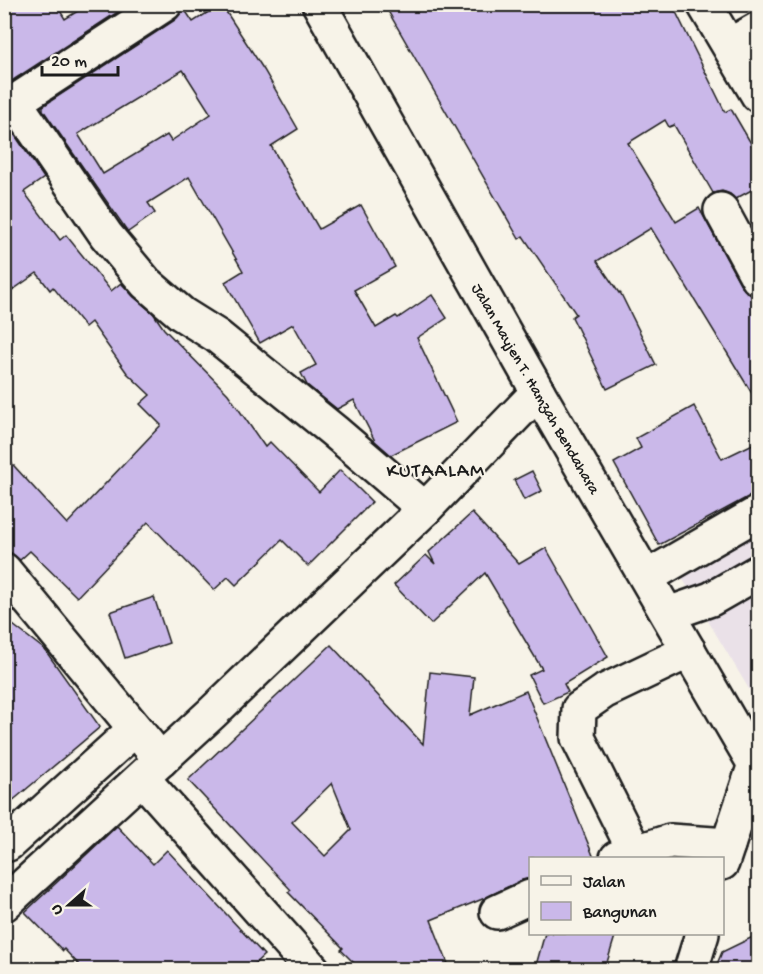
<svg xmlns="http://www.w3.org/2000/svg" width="763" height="974" font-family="'Gochi Hand',sans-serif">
<rect width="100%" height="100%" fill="#f7f3e8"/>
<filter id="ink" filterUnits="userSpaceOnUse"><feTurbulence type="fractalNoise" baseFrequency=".0167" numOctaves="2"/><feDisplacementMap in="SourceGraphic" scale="12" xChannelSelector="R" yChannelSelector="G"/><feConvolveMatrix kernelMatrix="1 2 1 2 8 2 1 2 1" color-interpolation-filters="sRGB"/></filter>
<g filter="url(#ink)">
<path fill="#eae1e8" d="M758,523V704L678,571Z"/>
<g fill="#cab8e9" stroke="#1c1c1c" stroke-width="1.5" fill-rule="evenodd">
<path d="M4,4H56L65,19L89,4H130L4,86Z"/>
<path d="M221,4L264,70L298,129L271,146L319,229L361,205L395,267L354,290L376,328L396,316L398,318L432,295L447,318L417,338L457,422L391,455L375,441L354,400L337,409L307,385L301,373L316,365L293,324L260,343L225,282L243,271L189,177L148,203L155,213L128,232L43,110V106L175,20L181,13L183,7L193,22ZM183,70L211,114L171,141L167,135L103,174L78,134Z"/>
<path d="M384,4H672L725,112L731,109L759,157V186L735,199L730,194L722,191L713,193L674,125L669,127L665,120L628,143L676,222L699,208L742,287L751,295L759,307V405L651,228L597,261L619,293L620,292L656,365L607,389L572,317L576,314L523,236L519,239Z"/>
<path d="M12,131L44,178L24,192L60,240L66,235L111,291L121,283L134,297L153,313L164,329L228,394L265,447L270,442L319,492L340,470L372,502L308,566L282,540L236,585L228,577L214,590L148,522L77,597L30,551L20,560L4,547V455L67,524L161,425L140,404L150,395L127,373L91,322L85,327L53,287L50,290L37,273L4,296V136Z"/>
<path d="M694,406L722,459L759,441V491L659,545L614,463L641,448L636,438Z"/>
<path d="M532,471L542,491L524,500L514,480Z"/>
<path d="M472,513L519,564L546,548L608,657L564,684L568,692L543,703L529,675L542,669L485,573L431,624L394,585L426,555L435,564L429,552Z"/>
<path d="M154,597L169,643L125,658L110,612Z"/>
<path d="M4,618L45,650L100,727L4,808Z"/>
<path d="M331,645L423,744L430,672L474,677L470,715L526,691L594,858H531V878L522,880L485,898L431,920L450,969H360L341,950L343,948L288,892L291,890L188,780ZM332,783L351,830L325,856L292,822Z"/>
<path d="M117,826L153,864L167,850L264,955L249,969H83L64,949L63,951L25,912Z"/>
<path d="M545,933H616L605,969H535Z"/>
<path d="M759,934V969H715L722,952Z"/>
</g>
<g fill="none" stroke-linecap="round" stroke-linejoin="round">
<defs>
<g id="minor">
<path d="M319,4L538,392L758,770"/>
<path d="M704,4L758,95"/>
<path d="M730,45L758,29"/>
<path d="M15,102L106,235L146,283L182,314L217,336L334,431L425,509"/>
<path d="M4,109L165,4"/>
<path d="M721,210L758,278"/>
<path d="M4,570L161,760"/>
<path d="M647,577L758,513"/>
<path d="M668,614L711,599L758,572"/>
<path d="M142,778L313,970"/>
<path d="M4,845L8,844L135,729"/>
<path d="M635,852L578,738L579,709L605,691L689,651"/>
<path d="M617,858L670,841L728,845"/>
<path d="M722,863L755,764"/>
<path d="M4,904L212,713L425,509L538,392"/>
<path d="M497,912L530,897"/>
<path d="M691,970L702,934"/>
</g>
</defs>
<use href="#minor" stroke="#1c1c1c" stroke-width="38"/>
<use href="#minor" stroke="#f7f3e8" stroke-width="33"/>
</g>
</g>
<g text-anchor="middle" stroke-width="4.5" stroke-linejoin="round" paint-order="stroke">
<g font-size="16" fill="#1c1c1c" stroke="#f7f3e8">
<text transform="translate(537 388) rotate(60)" y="6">Jalan Mayjen T. Hamzah Bendahara</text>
</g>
<g font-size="20" letter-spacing="1.5" fill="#1c1c1c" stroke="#f7f3e8">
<text x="436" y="476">KUTAALAM</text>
</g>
</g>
<rect width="763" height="974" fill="none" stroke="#f7f3e8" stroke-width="24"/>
<rect x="12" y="12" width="739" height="950" fill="none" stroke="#1c1c1c" stroke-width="2" filter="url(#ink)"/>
<rect x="529" y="857" width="195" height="78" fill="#f7f3e8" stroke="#9f9d96" stroke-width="1.5"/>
<rect x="541" y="876" width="30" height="9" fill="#f7f3e8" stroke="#9f9d96" stroke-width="1.5"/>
<text x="583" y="887" font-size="18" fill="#1c1c1c">Jalan</text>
<rect x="541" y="902" width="30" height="18" fill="#cab8e9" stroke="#9f9d96" stroke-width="1.5"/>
<text x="583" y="917" font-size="18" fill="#1c1c1c">Bangunan</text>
<g transform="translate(69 905) rotate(249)" stroke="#f7f3e8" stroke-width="4.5" paint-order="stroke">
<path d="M0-4.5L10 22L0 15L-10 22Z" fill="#1c1c1c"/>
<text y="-9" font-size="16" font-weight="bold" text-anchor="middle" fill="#1c1c1c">U</text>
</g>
<path d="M42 66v9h76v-9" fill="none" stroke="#1c1c1c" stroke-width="3"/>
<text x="51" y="66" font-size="18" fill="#1c1c1c" stroke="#f7f3e8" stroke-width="4.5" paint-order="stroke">20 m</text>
</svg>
